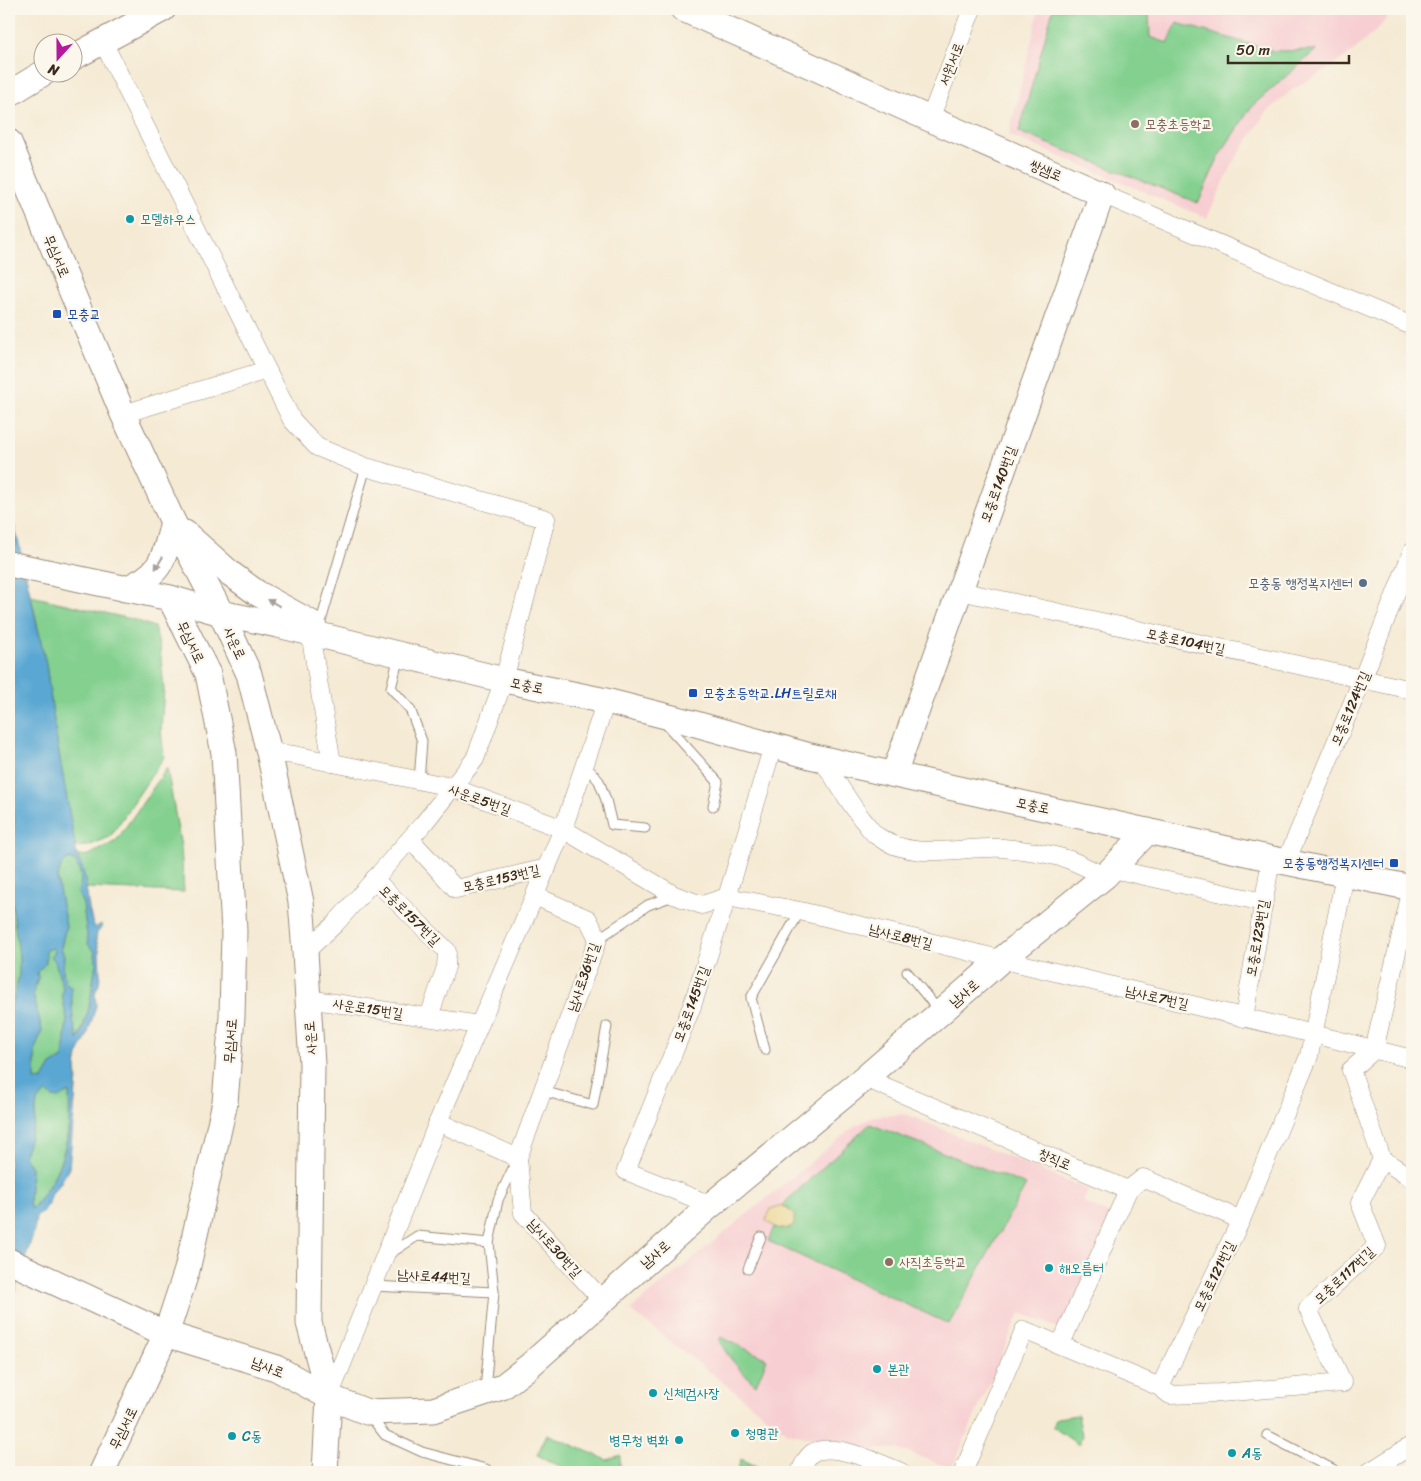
<svg xmlns="http://www.w3.org/2000/svg" width="1421" height="1481" font-family="Sriracha,'Poor Story',sans-serif">
<rect width="100%" height="100%" fill="#fbf7ec"/>
<filter id="ink" filterUnits="userSpaceOnUse"><feTurbulence type="fractalNoise" baseFrequency=".02" numOctaves="2"/><feDisplacementMap in="SourceGraphic" scale="10" xChannelSelector="R" yChannelSelector="G"/><feConvolveMatrix kernelMatrix="1 2 1 2 8 2 1 2 1" color-interpolation-filters="sRGB"/></filter>
<filter id="wash" filterUnits="userSpaceOnUse"><feTurbulence type="fractalNoise" baseFrequency=".0096" numOctaves="4" result="noise"/><feDisplacementMap in="SourceGraphic" scale="20" xChannelSelector="R" yChannelSelector="G"/><feGaussianBlur stdDeviation="1.12" result="paint"/><feColorMatrix in="noise" values="0 0 0 0 0 0 0 0 0 0 0 0 0 0 0 0 0 1.4 0 .05"/><feComposite in="paint" operator="in"/></filter>
<g filter="url(#wash)">
<rect width="100%" height="100%" fill="#f5ead4"/>
<g fill="#f7cfd2">
<path d="M1039,9H1393L1380,27L1352,52L1325,71L1293,89L1266,113L1233,163L1207,218L1009,135Z"/>
<path d="M906,1114L1088,1190L1083,1202L1112,1215L1061,1329L1020,1313L952,1468L897,1449H861L788,1433L630,1310L855,1126L875,1116Z"/>
</g>
<g fill="#83d08f" stroke="#5f7d56">
<path d="M1053,9H1134L1149,13L1150,37L1168,43L1177,23L1274,51L1316,50L1252,106L1220,154L1198,203L1019,132Z"/>
<path d="M31,596L135,620L154,627L160,648L164,688L161,730L164,757L110,837L88,846L75,847L56,736L46,664Z"/>
<path d="M167,768L181,847L184,892L86,888L84,875L77,856L89,855L116,841Z"/>
<path d="M9,804L10,810L15,820L9,847Z"/>
<path d="M9,856H10L12,903L19,955V975L9,1018Z"/>
<path d="M70,859L76,862L80,872L81,881L78,893L83,904L88,944L95,952L96,963L89,1008L78,1041L73,1020L71,987L66,983L63,973L64,955L61,948L66,926L57,879L62,863Z"/>
<path d="M53,947L55,952L51,956L55,961L63,988L62,995L67,1019L63,1058L51,1065L43,1079L35,1080V1050L42,1030L33,994L38,978L37,972L46,963L45,950Z"/>
<path d="M47,1091L69,1092C71,1141 63,1170 32,1209L29,1205L31,1168L24,1156L34,1124L37,1101Z"/>
<path d="M870,1124L1026,1185L949,1324L768,1241L774,1227L781,1229L790,1228L789,1209L782,1205Z"/>
<path d="M721,1337L767,1359L756,1385C741,1372 729,1358 719,1341Z"/>
<path d="M1078,1415L1082,1435L1079,1445L1053,1427L1054,1421L1057,1418Z"/>
<path d="M547,1434L607,1460L620,1455V1469L618,1472H572L537,1455Z"/>
<path d="M741,1459L769,1472H737Z"/>
</g>
<path fill="#eeda9e" stroke="#94825e" d="M782,1205L794,1214V1224C785,1233 773,1228 766,1220L771,1209Z"/>
<path fill="#5aa7d3" stroke="#4a6878" fill-rule="evenodd" d="M9,510L17,536L46,664L56,736L77,856C90,878 84,906 95,928L101,924L102,928L97,933L96,939L99,949L100,975L99,984L95,993L96,1006L86,1039L79,1051L76,1067L77,1078L69,1168L60,1184L52,1193L49,1203L43,1212L36,1217L34,1231L9,1310V1092L14,1077L9,1076V1018L19,975V955L12,903V871L9,842L15,820L10,810L9,804ZM70,859L76,862L80,872L81,881L78,893L83,904L88,944L95,952L96,963L89,1008L82,1031L78,1040L73,1020L71,987L66,983L63,973L64,955L61,948L66,926L57,879L62,864ZM53,948L55,952L51,956L55,961L63,988L62,995L67,1019L63,1058L51,1065L43,1079L35,1080V1050L42,1030L33,994L38,978L37,972L46,963V950ZM47,1092L52,1097L59,1098L69,1092C72,1141 63,1171 32,1209L29,1204L31,1168L24,1156L34,1124L37,1101Z"/>
</g>
<g filter="url(#ink)">
<g fill="none" stroke-linecap="round" stroke-linejoin="round">
<defs>
<g id="lane">
<path d="M319,628L366,467"/>
<path d="M399,656L391,688L410,709L422,741L419,781"/>
<path d="M664,722L718,782L713,806"/>
<path d="M585,765L599,781L606,800L612,825L645,828"/>
<path d="M598,939L648,905L673,896"/>
<path d="M907,972L939,1011"/>
<path d="M765,1050L751,998L800,911"/>
<path d="M543,1091L593,1105L607,1026"/>
<path d="M388,1255L417,1236L489,1243"/>
<path d="M748,1269L761,1237"/>
<path d="M373,1286L494,1292"/>
<path d="M485,1390L494,1292L489,1243L498,1200L515,1164"/>
<path d="M370,1416L385,1435L422,1452L486,1469V1472"/>
<path d="M1267,1435L1338,1472"/>
</g>
<g id="street">
<path d="M103,42L292,420L317,447L366,467L546,519L504,680L475,759L424,823L335,924L305,952"/>
<path d="M930,119L972,9"/>
<path d="M1102,194L1412,326"/>
<path d="M123,414L267,370"/>
<path d="M960,591L1412,690"/>
<path d="M310,633L332,763"/>
<path d="M269,752L294,755L451,787L563,829L674,895L702,905L727,897L800,911L1313,1034L1412,1059"/>
<path d="M822,759C835,779 847,799 862,819C867,824 871,832 877,836C912,862 961,846 1003,848C1025,850 1049,853 1070,860C1082,865 1093,871 1105,876"/>
<path d="M410,839L456,889L547,868"/>
<path d="M1286,862L1362,680L1412,552"/>
<path d="M1113,869L1263,902"/>
<path d="M374,879L447,951L446,967L429,1017"/>
<path d="M308,999L479,1025"/>
<path d="M1244,1018L1271,859"/>
<path d="M865,1078L1128,1190L1143,1178L1241,1220"/>
<path d="M438,1122L518,1158L523,1213L602,1300"/>
<path d="M518,1158L598,939L588,919L535,896"/>
<path d="M1382,1159L1351,1070L1374,1050L1412,888"/>
<path d="M711,1205L626,1171L692,1006L727,897L773,746"/>
<path d="M1061,1344L1128,1190"/>
<path d="M1160,1387L1241,1220L1309,1056L1345,875"/>
<path d="M329,1397L438,1122L563,829L606,701"/>
<path d="M800,1472C803,1466 806,1457 812,1453C833,1441 880,1463 901,1472"/>
<path d="M963,1472L1024,1330L1160,1387L1170,1395L1220,1393L1343,1383L1308,1309L1377,1246L1360,1203L1382,1159L1412,1179"/>
<path d="M1369,1472L1412,1445"/>
</g>
<g id="secondary">
<path d="M683,9L930,119L1102,194L894,774"/>
<path d="M72,58L163,9"/>
<path d="M9,94L45,72"/>
<path d="M9,142L123,414L173,522L221,613L249,674L269,752L301,902L305,952L312,1064L309,1323L329,1397L325,1472"/>
<path d="M185,533L231,574L257,593L313,624"/>
<path d="M9,564L170,598L221,613L278,625L504,680L606,701L685,721L810,756L1286,862L1412,888"/>
<path d="M125,589C163,574 164,558 173,522"/>
<path d="M9,1261L166,1334L276,1368L329,1397L367,1412L433,1410L502,1387L528,1367L711,1205L865,1078L1001,960L1105,876L1148,831"/>
<path d="M102,1472L166,1334L187,1270L225,1102L232,1017L234,931L224,753L208,674L170,598"/>
</g>
</defs>
<use href="#lane" stroke="#988a79" stroke-width="11"/>
<use href="#street" stroke="#988a79" stroke-width="19"/>
<use href="#secondary" stroke="#988a79" stroke-width="27"/>
<use href="#lane" stroke="#fff" stroke-width="9"/>
<use href="#street" stroke="#fff" stroke-width="18"/>
<use href="#secondary" stroke="#fff" stroke-width="25"/>
</g>
<defs><path id="oneway-solid" d="M-6-.8H1V-3.2L6.5 0L1 3.2V.8H-6Z" transform="scale(1.25)"/></defs>
<g fill="#a79f9a">
<use href="#oneway-solid" transform="translate(159 563) rotate(122)"/>
<use href="#oneway-solid" transform="translate(274 603) rotate(-150)"/>
</g>
</g>
<g fill="#8d6e63" stroke="#fbf7ec" stroke-width="2">
<circle cx="1135" cy="124" r="5"/>
<circle cx="889" cy="1262" r="5"/>
</g>
<g fill="#0f9aa8" stroke="#fbf7ec" stroke-width="2">
<circle cx="130" cy="219" r="5"/>
<circle cx="1049" cy="1268" r="5"/>
<circle cx="877" cy="1369" r="5"/>
<circle cx="653" cy="1393" r="5"/>
<circle cx="735" cy="1433" r="5"/>
<circle cx="232" cy="1436" r="5"/>
<circle cx="679" cy="1440" r="5"/>
<circle cx="1232" cy="1453" r="5"/>
</g>
<g fill="#1a4fb4" stroke="#fbf7ec" stroke-width="2">
<rect x="52" y="309" width="10" height="10" rx="2.5"/>
<rect x="688" y="688" width="10" height="10" rx="2.5"/>
<rect x="1389" y="858" width="10" height="10" rx="2.5"/>
</g>
<circle fill="#5c6f8a" stroke="#fbf7ec" stroke-width="2" cx="1363" cy="583" r="5"/>
<g text-anchor="middle" stroke-width="4.5" stroke-linejoin="round" paint-order="stroke">
<g font-size="14" fill="#3b2a1e" stroke="#fbf7ec">
<text transform="translate(951 64) rotate(-69)" y="5">서원서로</text>
<text transform="translate(1046 170) rotate(23)" y="5">쌍샘로</text>
<text transform="translate(57 256) rotate(67)" y="5">무심서로</text>
<text transform="translate(998 484) rotate(-70)" y="5">모충로140번길</text>
<text transform="translate(1186 641) rotate(12)" y="5">모충로104번길</text>
<text transform="translate(191 642) rotate(64)" y="5">무심서로</text>
<text transform="translate(235 643) rotate(65)" y="5">사운로</text>
<text transform="translate(527 685) rotate(12)" y="5">모충로</text>
<text transform="translate(1350 708) rotate(-67)" y="5">모충로124번길</text>
<text transform="translate(480 799) rotate(20)" y="5">사운로5번길</text>
<text transform="translate(1033 805) rotate(12)" y="5">모충로</text>
<text transform="translate(501 878) rotate(-13)" y="5">모충로153번길</text>
<text transform="translate(410 915) rotate(45)" y="5">모충로157번길</text>
<text transform="translate(901 936) rotate(14)" y="5">남사로8번길</text>
<text transform="translate(1257 938) rotate(-80)" y="5">모충로123번길</text>
<text transform="translate(583 977) rotate(-71)" y="5">남사로36번길</text>
<text transform="translate(964 993) rotate(-41)" y="5">남사로</text>
<text transform="translate(1157 997) rotate(13)" y="5">남사로7번길</text>
<text transform="translate(691 1004) rotate(-70)" y="5">모충로145번길</text>
<text transform="translate(368 1008) rotate(9)" y="5">사운로15번길</text>
<text transform="translate(310 1038) rotate(-94)" y="5">사운로</text>
<text transform="translate(230 1041) rotate(-86)" y="5">무심서로</text>
<text transform="translate(1055 1159) rotate(23)" y="5">창직로</text>
<text transform="translate(555 1248) rotate(48)" y="5">남사로30번길</text>
<text transform="translate(655 1254) rotate(-41)" y="5">남사로</text>
<text transform="translate(1344 1275) rotate(-43)" y="5">모충로117번길</text>
<text transform="translate(434 1276) rotate(3)" y="5">남사로44번길</text>
<text transform="translate(1214 1276) rotate(-64)" y="5">모충로121번길</text>
<text transform="translate(268 1367) rotate(21)" y="5">남사로</text>
<text transform="translate(123 1428) rotate(-64)" y="5">무심서로</text>
</g>
<g font-size="14" fill="#785e54" stroke="#fbf7ec" text-anchor="start">
<text x="1145" y="129">모충초등학교</text>
<text x="899" y="1267">사직초등학교</text>
</g>
<g font-size="14" fill="#0d838f" stroke="#fbf7ec" text-anchor="start">
<text x="140" y="224">모델하우스</text>
<text x="1059" y="1273">해오름터</text>
<text x="887" y="1374">본관</text>
<text x="663" y="1398">신체검사장</text>
<text x="745" y="1438">청명관</text>
<text x="242" y="1441">C동</text>
<text x="669" y="1445" text-anchor="end">병무청 벽화</text>
<text x="1242" y="1458">A동</text>
</g>
<g font-size="14" fill="#164399" stroke="#fbf7ec" text-anchor="start">
<text x="67" y="319">모충교</text>
<text x="703" y="698">모충초등학교.LH트릴로채</text>
<text x="1384" y="868" text-anchor="end">모충동행정복지센터</text>
</g>
<g font-size="14" fill="#4e5e75" stroke="#fbf7ec" text-anchor="end">
<text x="1353" y="588">모충동 행정복지센터</text>
</g>
</g>
<rect width="1421" height="1481" fill="none" stroke="#fbf7ec" stroke-width="30"/>
<g transform="translate(58 58) rotate(201)"><circle r="24" fill="#fbf7ec" stroke="#aea59a"/>
<path d="M0-4L9 19L0 12L-9 19Z" fill="#b5179e"/>
<text y="-8" font-size="14" font-weight="bold" text-anchor="middle" fill="#3b2a1e">N</text>
</g>
<path d="M1228 55v8h121v-8" fill="none" stroke="#3b2a1e" stroke-width="2.5"/>
<text x="1236" y="55" font-size="15" fill="#3b2a1e" stroke="#fbf7ec" stroke-width="4" paint-order="stroke">50 m</text>
</svg>
